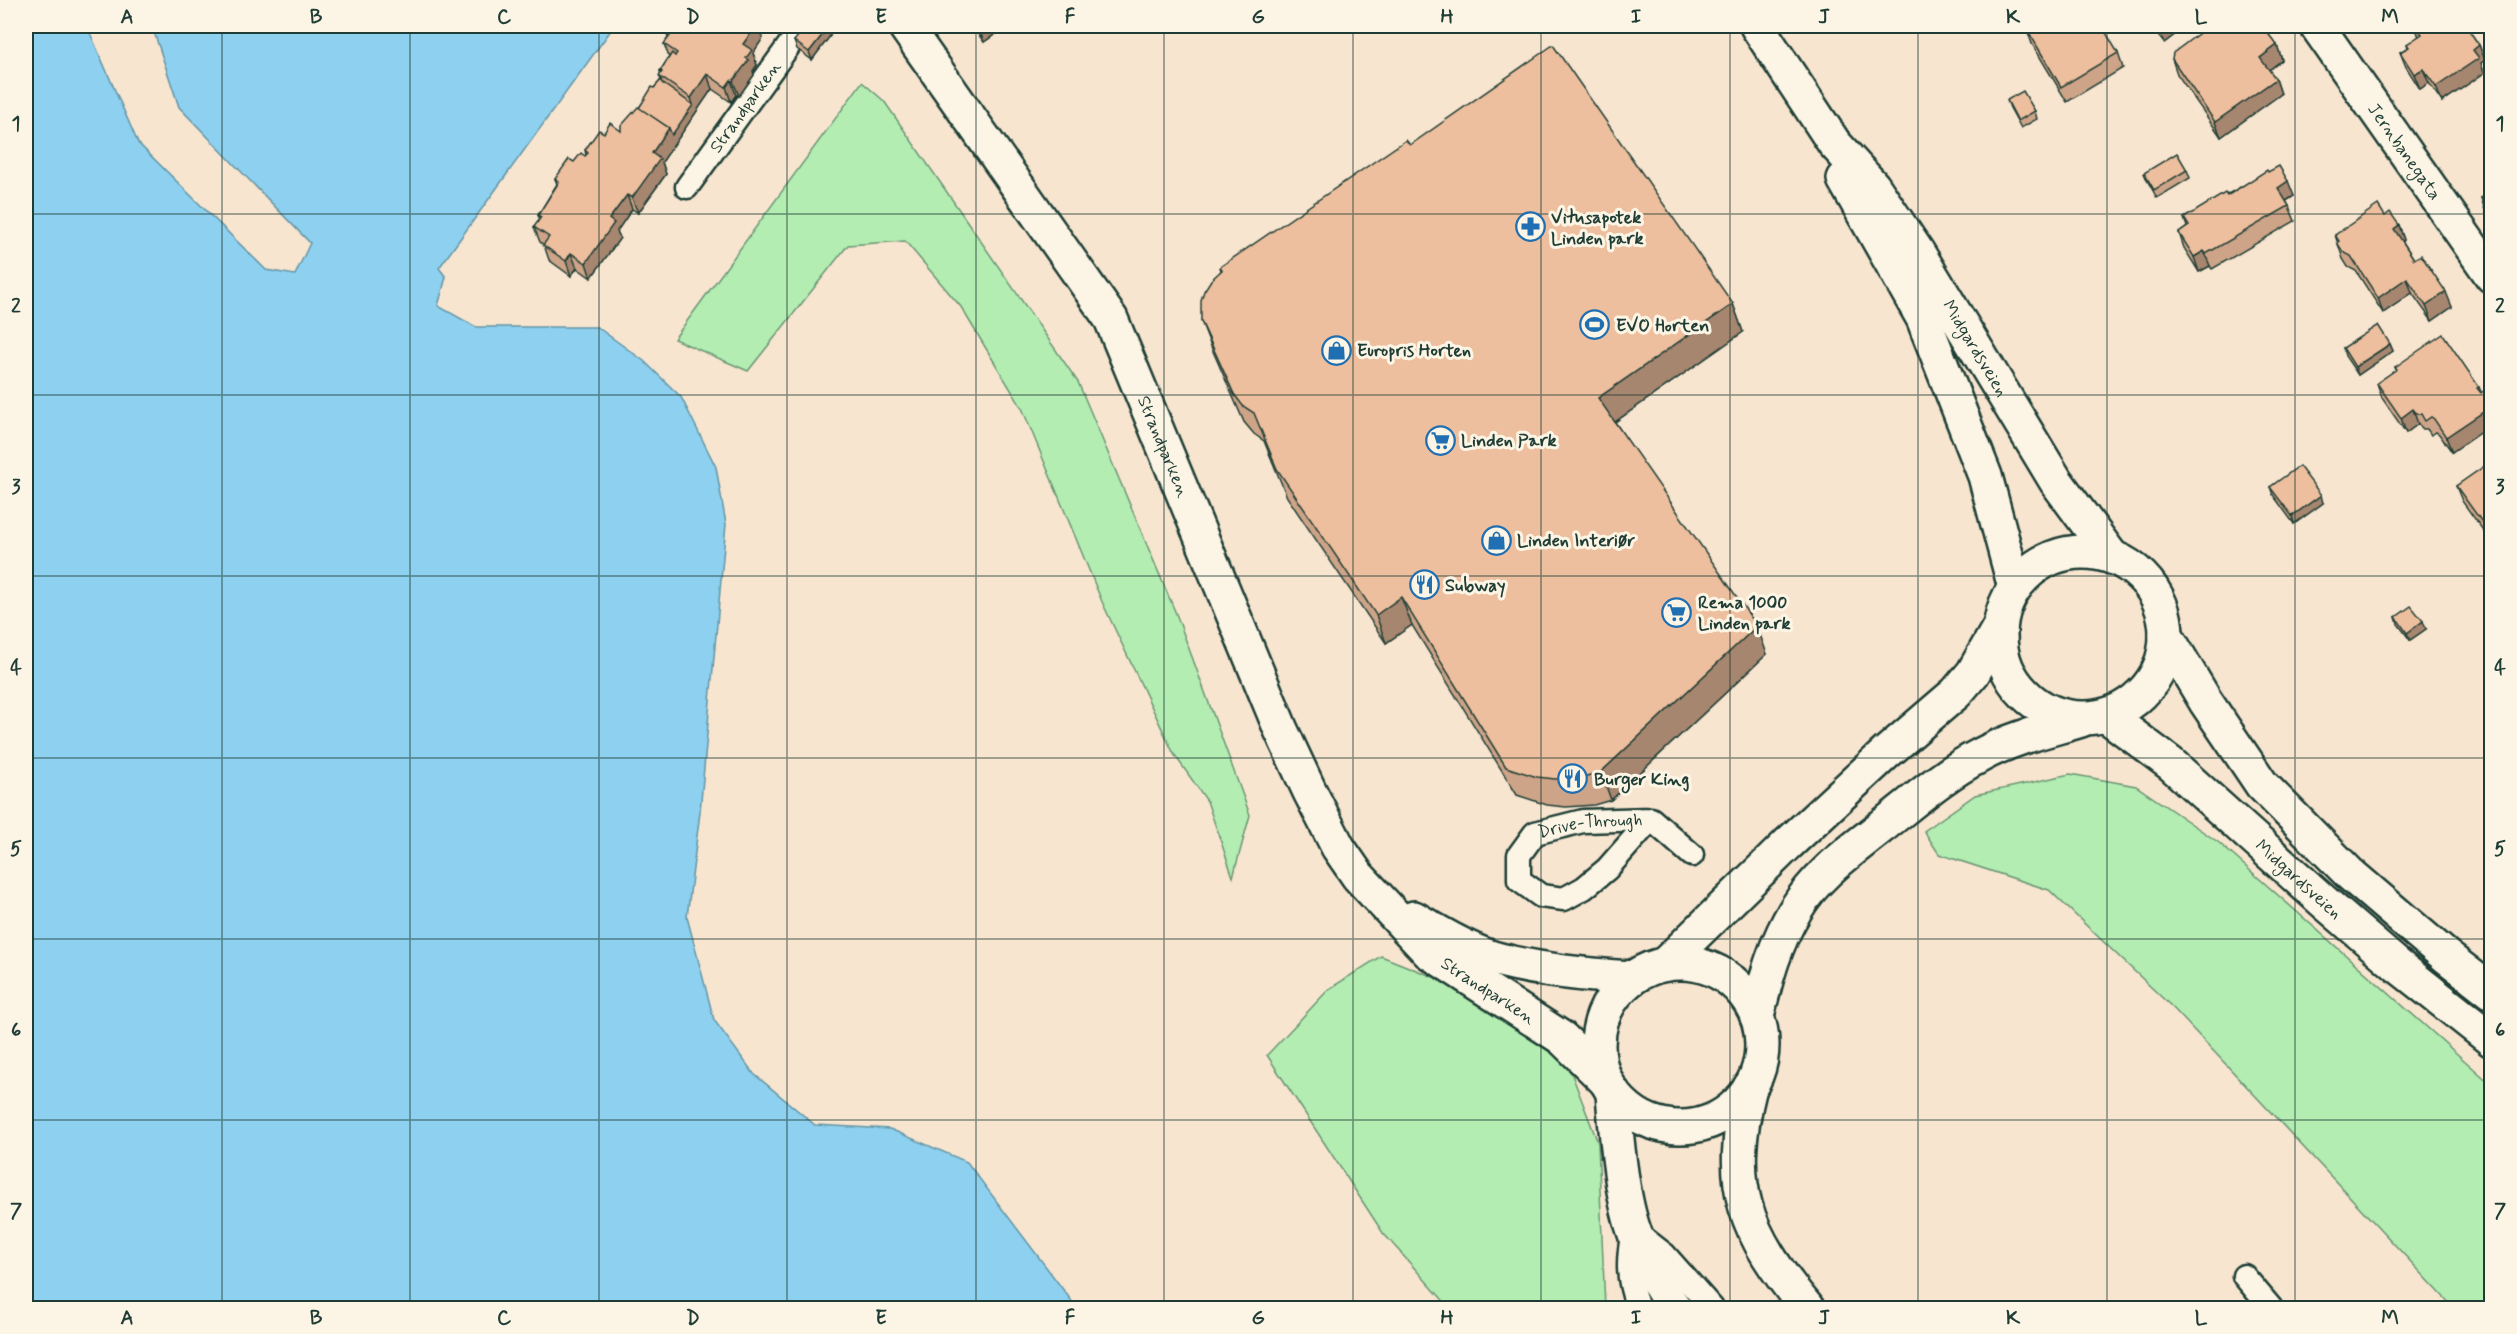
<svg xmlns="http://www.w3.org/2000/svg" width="2517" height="1334" font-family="Mynerve,sans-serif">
<rect width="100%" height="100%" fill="#f8e5d0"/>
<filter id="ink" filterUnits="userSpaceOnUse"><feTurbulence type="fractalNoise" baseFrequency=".0167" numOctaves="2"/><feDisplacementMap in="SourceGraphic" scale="12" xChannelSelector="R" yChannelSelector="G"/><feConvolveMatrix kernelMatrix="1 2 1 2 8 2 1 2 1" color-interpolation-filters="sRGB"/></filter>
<g filter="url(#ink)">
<g fill="#b3edb2" stroke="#699573" stroke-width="1.5">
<path d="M862,82L884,101L1078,382L1177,616L1250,815L1233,877L1207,801L1174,754L1103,604L1022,408L961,307L905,241L848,245L748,371L674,339Z"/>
<path d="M2070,774L2136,786L2218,842L2491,1084V1308H2454L2174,1009L2049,890L1939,854L1924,831L1975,795Z"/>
<path d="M1381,956L1484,997L1566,1059L1598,1143L1605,1308H1450L1383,1233L1267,1055L1329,989Z"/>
</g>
<path fill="#8ed0ef" stroke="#6295a4" stroke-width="1.5" d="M26,26H87L138,143L266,270L295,275L310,243L179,107L152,26H614L439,268L446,277L438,306L476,327H597L644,361L681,397L716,467L726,524L700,812L687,917L714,1020L754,1074L815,1125L890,1129L967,1162L1077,1308H26Z"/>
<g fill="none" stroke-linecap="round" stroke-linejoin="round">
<defs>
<g id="lane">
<path id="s1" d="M687,187L803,26"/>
<path id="s2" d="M1651,819L1607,869L1584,888L1564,899L1541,896L1519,880V855L1535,833L1583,821L1651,819L1692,855"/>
<path d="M2244,1276L2271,1308"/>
<path d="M1638,1308C1627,1278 1627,1262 1633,1230L1665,1255L1712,1308"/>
</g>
<g id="street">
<path id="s3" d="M905,26L1111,319L1281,730L1310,792L1338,847L1358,876L1429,952L1562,1038L1605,1080"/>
<path d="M1414,918C1437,932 1475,954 1500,960C1543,971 1588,975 1632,978"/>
</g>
<g id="secondary">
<path id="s4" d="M2317,26L2492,276"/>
</g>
<g id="primary">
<path d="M2166,635L2206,702L2262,785L2350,874L2447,957L2492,992"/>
<path id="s5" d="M2107,716L2171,764L2323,901L2397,965L2492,1040"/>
</g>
<g id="highway">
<path id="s6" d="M1757,26L1834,143L1873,186L1918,253L2056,481L2112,557"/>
<path d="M1844,179L1923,318L1985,476L2014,584"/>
<circle cx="2083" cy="635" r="83"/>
<circle cx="1680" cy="1045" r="82"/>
<path d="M1665,964L1788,844L1886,753L1956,693L1973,673L2000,626"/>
<path d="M1757,1016C1766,978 1775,943 1796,909C1817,874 1850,852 1881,827C1914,801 1944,774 1981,755C2012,738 2048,730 2081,720"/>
<path d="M1750,1087C1725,1186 1744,1232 1807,1308"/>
<path d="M1613,1093C1616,1133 1621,1194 1634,1231C1643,1258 1658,1284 1674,1308"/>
</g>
</defs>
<use href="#lane" stroke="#1f3d34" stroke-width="27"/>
<use href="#street" stroke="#1f3d34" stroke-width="38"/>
<use href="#secondary" stroke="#1f3d34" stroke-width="38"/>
<use href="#primary" stroke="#1f3d34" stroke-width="38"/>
<use href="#highway" stroke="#1f3d34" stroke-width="38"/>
<use href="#lane" stroke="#fcf5e5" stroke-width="22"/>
<use href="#street" stroke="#fcf5e5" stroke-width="33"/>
<use href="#secondary" stroke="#fcf5e5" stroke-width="33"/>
<use href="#primary" stroke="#fcf5e5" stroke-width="33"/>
<use href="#highway" stroke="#fcf5e5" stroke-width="33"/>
</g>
<g fill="#cda488" stroke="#1f3d34" stroke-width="1.5">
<path d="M972,26H1007L984,42Z"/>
<path d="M2150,26H2186L2164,43Z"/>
<path d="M2200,26H2262L2277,45L2282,60L2269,70L2276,79L2281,94L2221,137L2177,74L2172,59L2203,31Z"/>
<path d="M2415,26H2466L2479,45L2485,60L2481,63L2484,73L2442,102L2429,83L2420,89L2406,67L2400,52L2408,47L2407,44L2419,37Z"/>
<path d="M766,28L762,35L763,38L753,53L757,65L753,71L754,75L739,96L736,95L731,102L712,89L662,162L666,174L638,213L632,209L617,231L620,238L591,278L577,268L571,276L549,260L544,245L540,242L534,227L540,220L538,215L557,184L555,179L574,162L585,156L586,155L585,150L604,133L621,131L654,88L661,80L659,76L661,74L660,71L669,57L664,44L668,38L667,34Z"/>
<path d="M2027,29L2118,53L2123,68L2067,102L2032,44Z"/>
<path d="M830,36L812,60L797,49L794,41Z"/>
<path d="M2007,100L2035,111L2037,119L2021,128L2010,108Z"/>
<path d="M1410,145L1733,304L1743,332L1615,422L1767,654L1611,800L1594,805L1566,807L1547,805L1517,795L1412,625L1386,643L1287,497L1264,441L1254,434L1244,422L1212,349L1201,321L1221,270L1220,267Z"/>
<path d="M2187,170L2190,178L2157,198L2147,180L2144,173Z"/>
<path d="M2268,172L2294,196L2286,201L2289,206L2295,221L2212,269L2210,266L2199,272L2184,248L2179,233L2187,227L2184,218Z"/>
<path d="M2492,191V221L2486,213L2481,198Z"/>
<path d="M2385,216L2399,225L2404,240L2403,242L2414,259L2452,307L2432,321L2412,293L2383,313L2356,271L2348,267L2343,259L2335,235Z"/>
<path d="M2390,344L2393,351L2358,375L2345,356L2343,348Z"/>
<path d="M2395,367L2479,387L2481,392L2452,452L2439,434L2436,432L2431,435L2427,429H2423L2418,424L2406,433L2382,398L2377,383L2396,370Z"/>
<path d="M2492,465V543L2462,501L2456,486Z"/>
<path d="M2270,487L2323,503L2294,524L2273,495Z"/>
<path d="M2396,617L2426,629L2410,640L2398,624Z"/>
</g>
<g fill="#a7866f" stroke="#1f3d34" stroke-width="1.5">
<path d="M756,26H765L766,28L762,35L763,38L753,53L757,65L753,71L754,75L739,96L733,81L743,44Z"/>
<path d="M981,26H1007L984,42L978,27Z"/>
<path d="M2174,26H2186L2164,43L2161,35Z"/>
<path d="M827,29L830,36L812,60L809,52Z"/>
<path d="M2277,45L2282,60L2265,73L2260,58Z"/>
<path d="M2479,45L2485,60L2481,63L2484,73L2442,102L2436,87L2473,50Z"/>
<path d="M2423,69L2429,83L2420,89L2414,74Z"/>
<path d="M707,74L712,89L662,162L666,174L638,213L632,198L652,153L669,128L693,105L691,98Z"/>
<path d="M2276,79L2281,94L2221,137L2215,122Z"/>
<path d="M731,80L736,95L731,102L726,87Z"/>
<path d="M2288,181L2294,196L2283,203L2278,188Z"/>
<path d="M627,195L632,209L617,231L620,238L591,278L586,263L609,219Z"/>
<path d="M2399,225L2404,240L2399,244L2394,229Z"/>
<path d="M2204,251L2210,266L2199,272L2194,257Z"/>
<path d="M571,253L577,268L571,276L566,261Z"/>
<path d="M2407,278L2412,293L2383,313L2378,298Z"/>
<path d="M2446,292L2452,307L2432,321L2426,306Z"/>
<path d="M1733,304L1743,332L1609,426L1598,398Z"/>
<path d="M2390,344L2393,351L2358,375L2355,367Z"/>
<path d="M2492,406V424L2452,452L2446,437Z"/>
<path d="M2413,409L2418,424L2406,433L2401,418Z"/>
<path d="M2321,495L2323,503L2294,524L2292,516Z"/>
<path d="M1401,597L1412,625L1386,643L1376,615Z"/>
<path d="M2423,621L2426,629L2410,640L2407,633Z"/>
<path d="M1757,626L1767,654L1611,800L1601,772Z"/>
</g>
<g fill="#eebf9e" stroke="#1f3d34" stroke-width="1.5">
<path d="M672,26H756L743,44L752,50L746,58L749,60L733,81L731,80L726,87L707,74L691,98L659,76L662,72L660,71L672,53L675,56L677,53L664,44L670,36L667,34Z"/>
<path d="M806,26H823L827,29L809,52L794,41Z"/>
<path d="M2032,26H2102L2118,53L2061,87L2027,29Z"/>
<path d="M2153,26H2174L2161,35Z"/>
<path d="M2204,26H2262L2277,45L2260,58L2276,79L2215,122L2172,59L2173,53L2206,28Z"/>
<path d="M2416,26H2466L2479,45L2473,50L2479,58L2436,87L2423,69L2414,74L2400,52L2409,47L2407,44L2422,34Z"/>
<path d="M1553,45L1733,304L1598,398L1757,626L1601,772L1583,777L1555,779L1537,777L1506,767L1401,597L1376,615L1277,469L1254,413L1243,406L1234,394L1201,321V300L1204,291L1211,280L1222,270L1220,267L1406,140L1410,145Z"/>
<path d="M661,80L662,83L693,105L672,135L669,128L639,108L652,87L654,88Z"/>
<path d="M2023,91L2035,111L2018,121L2007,100Z"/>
<path d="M638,107L669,128L652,153L660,159L632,198L627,195L609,219L614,223L586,263L571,253L566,261L543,245L549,237L534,227L541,217L538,215L559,182L555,179L569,159L574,162L581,153L585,156L588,153L585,150L599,130L604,133L610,123L621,131V126Z"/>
<path d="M2177,153L2187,170L2154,190L2144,173Z"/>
<path d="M2279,166L2288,181L2278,188L2289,206L2206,254L2204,251L2194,257L2179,233L2189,226L2184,218L2225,193L2227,196L2267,170L2268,172Z"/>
<path d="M2492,191V213L2481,198Z"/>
<path d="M2378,205L2385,216L2390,212L2399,225L2394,229L2414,259L2421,255L2446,292L2426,306L2407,278L2378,298L2351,256L2343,252L2338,244L2339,241L2335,235Z"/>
<path d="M2378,325L2390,344L2355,367L2343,348Z"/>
<path d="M2443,334L2479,387L2477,388L2481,393L2491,385L2492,386V406L2446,437L2434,419L2431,417L2425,421L2421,414H2417L2413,409L2401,418L2377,383L2397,369L2395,367Z"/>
<path d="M2486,465L2487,468L2492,465V536L2456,486Z"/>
<path d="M2299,466L2321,495L2292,516L2270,487Z"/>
<path d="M2411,606L2423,621L2407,633L2396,617Z"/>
</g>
</g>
<path fill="none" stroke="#1f3d34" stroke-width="1.5" stroke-opacity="0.55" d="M222,26V1308M410,26V1308M599,26V1308M787,26V1308M976,26V1308M1164,26V1308M1353,26V1308M1541,26V1308M1730,26V1308M1918,26V1308M2107,26V1308M2295,26V1308M26,214H2492M26,395H2492M26,576H2492M26,758H2492M26,939H2492M26,1120H2492"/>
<defs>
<symbol id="pharmacy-ring" viewBox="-11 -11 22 22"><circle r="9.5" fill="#fcf5e5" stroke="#1f6fb2" stroke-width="1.5"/><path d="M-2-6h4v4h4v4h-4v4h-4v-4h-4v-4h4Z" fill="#1f6fb2"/></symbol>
<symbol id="stadium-ring" viewBox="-11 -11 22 22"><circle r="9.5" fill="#fcf5e5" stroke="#1f6fb2" stroke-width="1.5"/><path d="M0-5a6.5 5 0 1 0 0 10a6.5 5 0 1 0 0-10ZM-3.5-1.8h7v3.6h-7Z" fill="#1f6fb2"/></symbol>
<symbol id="shop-ring" viewBox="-11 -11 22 22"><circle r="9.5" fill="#fcf5e5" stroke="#1f6fb2" stroke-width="1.5"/><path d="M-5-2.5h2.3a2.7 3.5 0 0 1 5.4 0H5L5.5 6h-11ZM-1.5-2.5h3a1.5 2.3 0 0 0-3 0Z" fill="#1f6fb2"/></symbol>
<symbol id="supermarket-ring" viewBox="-11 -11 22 22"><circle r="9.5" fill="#fcf5e5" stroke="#1f6fb2" stroke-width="1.5"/><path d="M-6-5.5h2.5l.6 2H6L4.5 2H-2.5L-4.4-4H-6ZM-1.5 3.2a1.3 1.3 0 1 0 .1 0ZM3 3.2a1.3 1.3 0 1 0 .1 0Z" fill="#1f6fb2"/></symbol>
<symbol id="restaurant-ring" viewBox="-11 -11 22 22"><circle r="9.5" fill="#fcf5e5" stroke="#1f6fb2" stroke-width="1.5"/><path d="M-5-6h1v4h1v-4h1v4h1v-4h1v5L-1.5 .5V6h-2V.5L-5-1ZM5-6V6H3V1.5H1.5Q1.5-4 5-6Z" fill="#1f6fb2"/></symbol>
</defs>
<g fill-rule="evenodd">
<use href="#pharmacy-ring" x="1514" y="210" width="33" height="33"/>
<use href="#stadium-ring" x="1578" y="308" width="33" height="33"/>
<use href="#shop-ring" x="1320" y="334" width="33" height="33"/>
<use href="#supermarket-ring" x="1424" y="424" width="33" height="33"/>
<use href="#shop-ring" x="1480" y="524" width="33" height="33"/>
<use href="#restaurant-ring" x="1408" y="568" width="33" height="33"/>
<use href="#supermarket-ring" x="1660" y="596" width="33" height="33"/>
<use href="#restaurant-ring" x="1556" y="762" width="33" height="33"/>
</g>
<g text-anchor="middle" stroke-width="6" stroke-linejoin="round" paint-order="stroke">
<g font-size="18" fill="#1f3d34" stroke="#fcf5e5">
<text dy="6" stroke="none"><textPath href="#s1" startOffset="99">Strandparken</textPath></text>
<text dy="6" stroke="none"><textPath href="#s4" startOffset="153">Jernbanegata</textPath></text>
<text dy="6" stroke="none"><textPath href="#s6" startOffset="390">Midgardsveien</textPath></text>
<text dy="6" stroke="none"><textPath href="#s3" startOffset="496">Strandparken</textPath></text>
<text dy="6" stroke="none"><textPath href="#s2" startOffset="278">Drive-Through</textPath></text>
<text dy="6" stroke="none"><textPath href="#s5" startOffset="252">Midgardsveien</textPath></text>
<text dy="6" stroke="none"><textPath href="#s3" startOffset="1143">Strandparken</textPath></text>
</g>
<g font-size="18" font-weight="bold" fill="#1f3d34" stroke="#fcf5e5" text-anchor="start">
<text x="1551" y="223">Vitusapotek<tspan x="1551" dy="21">Linden park</tspan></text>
<text x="1616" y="331">EVO Horten</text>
<text x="1357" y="356">Europris Horten</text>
<text x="1461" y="446">Linden Park</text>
<text x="1517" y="546">Linden Interiør</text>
<text x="1445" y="591">Subway</text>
<text x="1698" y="608">Rema 1000<tspan x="1698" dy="21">Linden park</tspan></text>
<text x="1594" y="785">Burger King</text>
</g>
</g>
<rect width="2517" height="1334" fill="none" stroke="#fcf5e5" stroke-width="66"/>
<rect x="33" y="33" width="2451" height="1268" fill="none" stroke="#1f3d34" stroke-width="2"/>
<g font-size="20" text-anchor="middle" font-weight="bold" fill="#1f3d34">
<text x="127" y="23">A</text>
<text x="316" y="23">B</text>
<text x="504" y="23">C</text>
<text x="693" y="23">D</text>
<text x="881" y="23">E</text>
<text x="1070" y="23">F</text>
<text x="1258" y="23">G</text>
<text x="1447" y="23">H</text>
<text x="1636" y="23">I</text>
<text x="1824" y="23">J</text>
<text x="2013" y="23">K</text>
<text x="2201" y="23">L</text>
<text x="2390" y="23">M</text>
<text x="16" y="130">1</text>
<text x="2500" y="130">1</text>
<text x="16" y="312">2</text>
<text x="2500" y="312">2</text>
<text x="16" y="493">3</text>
<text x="2500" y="493">3</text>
<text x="16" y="674">4</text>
<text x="2500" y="674">4</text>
<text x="16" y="855">5</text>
<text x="2500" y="855">5</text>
<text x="16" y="1036">6</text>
<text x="2500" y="1036">6</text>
<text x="16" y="1217">7</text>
<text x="2500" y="1217">7</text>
<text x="127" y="1324">A</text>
<text x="316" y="1324">B</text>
<text x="504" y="1324">C</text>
<text x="693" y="1324">D</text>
<text x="881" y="1324">E</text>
<text x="1070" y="1324">F</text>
<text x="1258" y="1324">G</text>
<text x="1447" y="1324">H</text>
<text x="1636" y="1324">I</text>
<text x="1824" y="1324">J</text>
<text x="2013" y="1324">K</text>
<text x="2201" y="1324">L</text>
<text x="2390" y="1324">M</text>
</g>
</svg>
